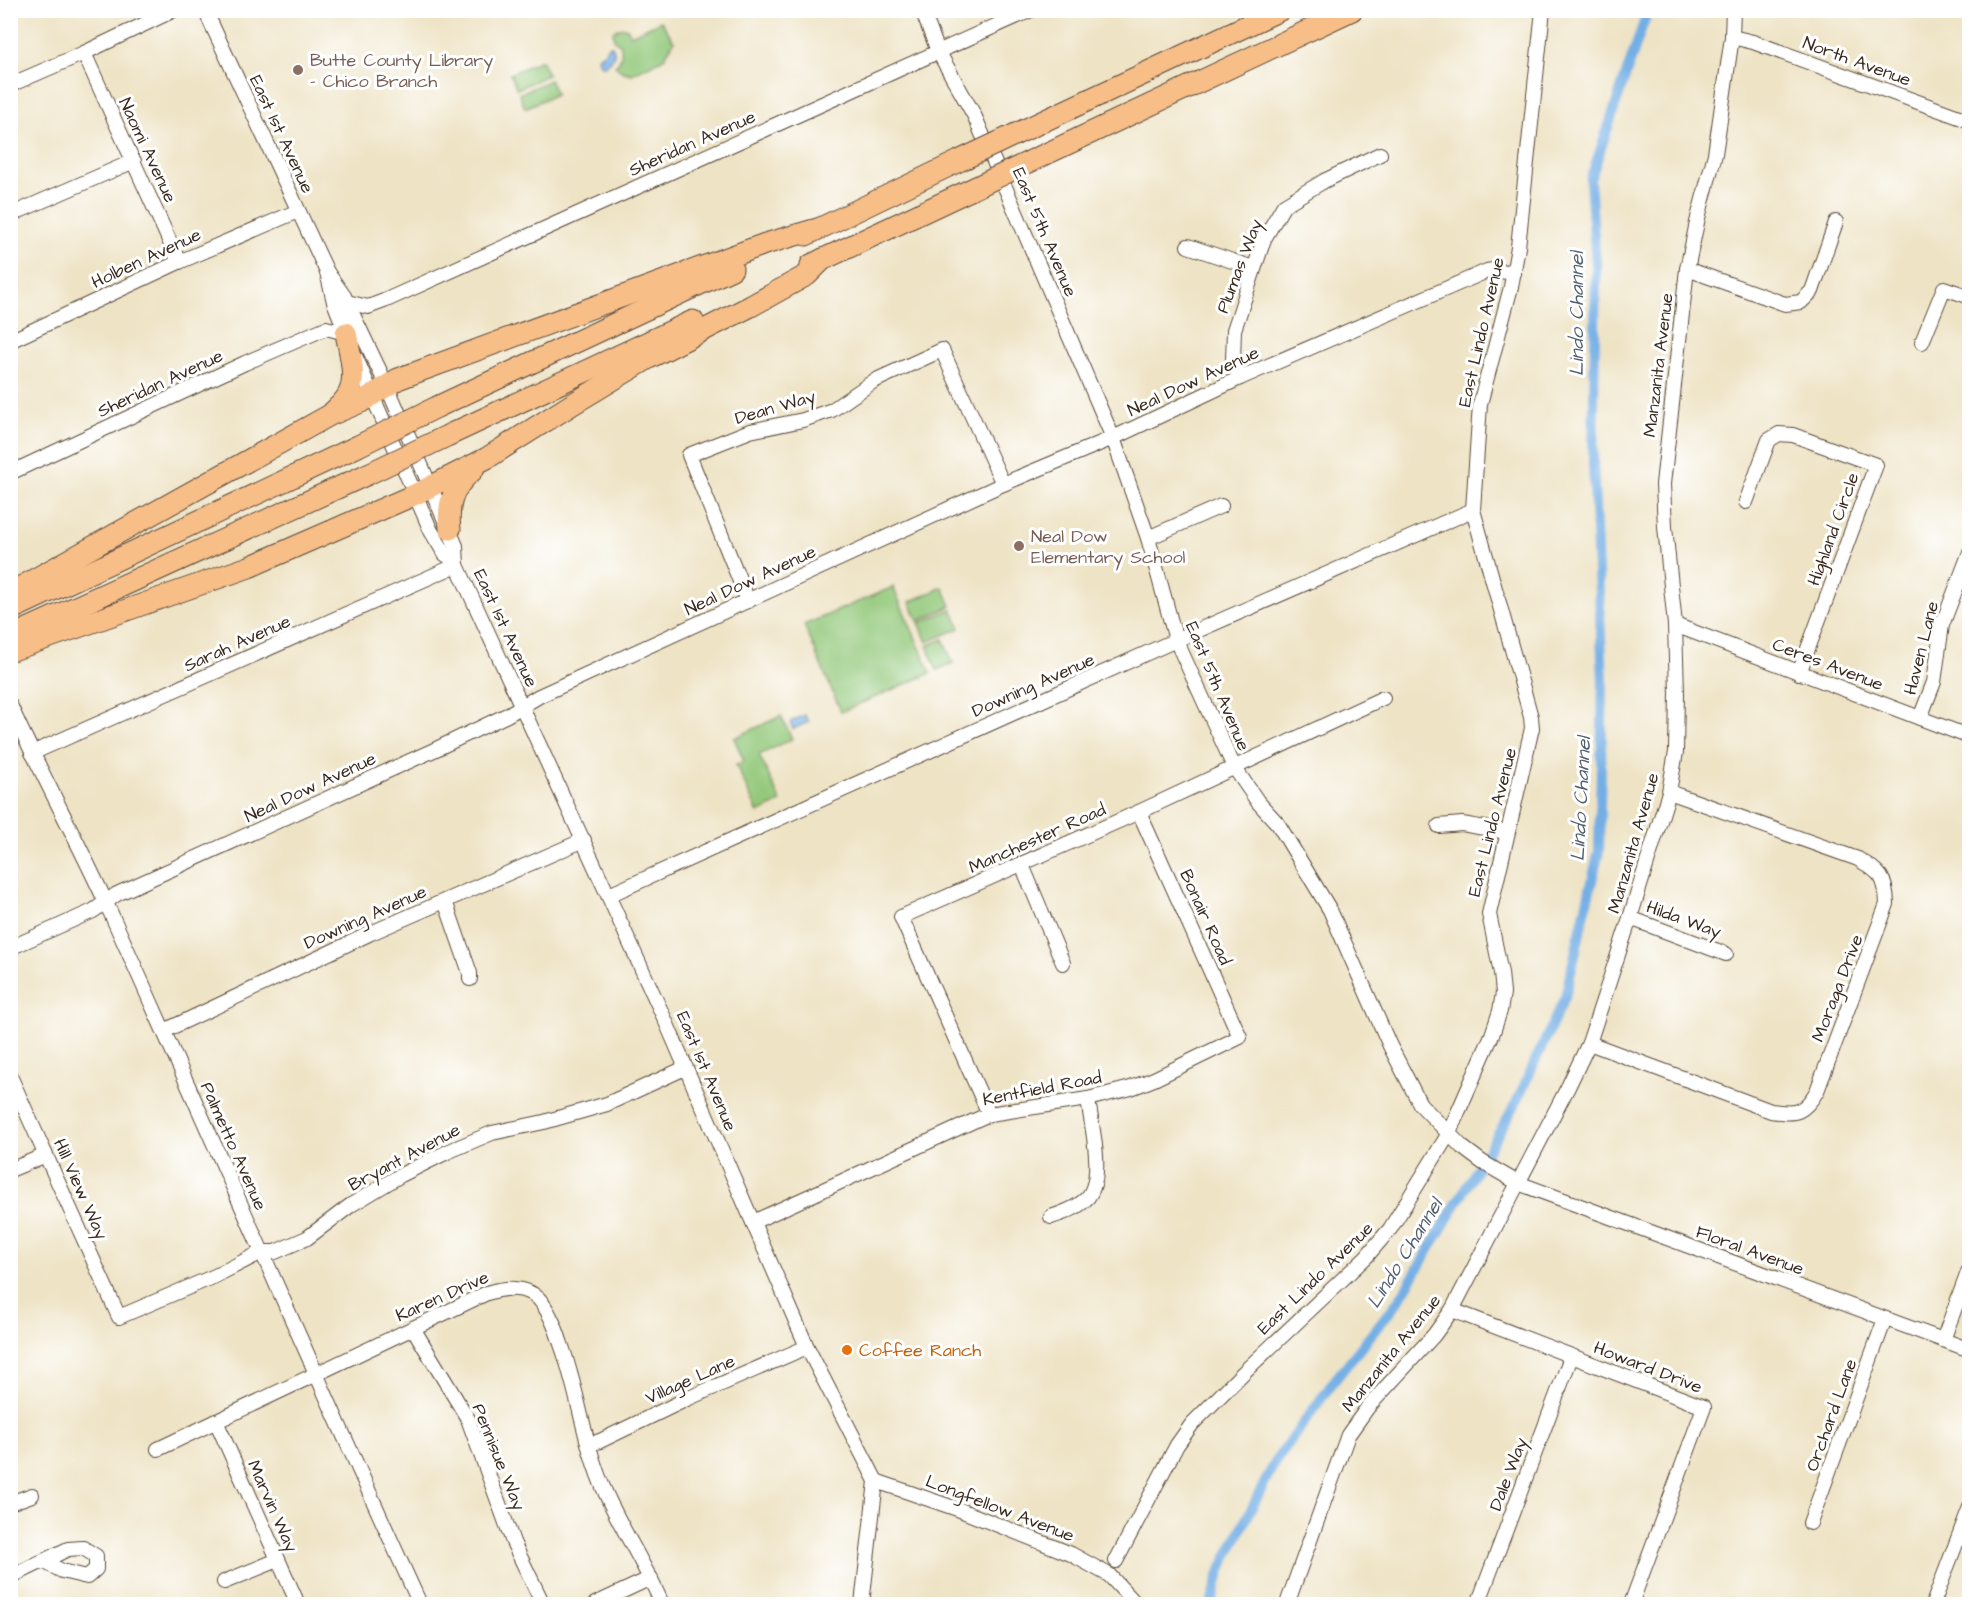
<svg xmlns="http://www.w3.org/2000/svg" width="1980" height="1615" font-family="'Architects Daughter',sans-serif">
<rect width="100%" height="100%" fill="#fff"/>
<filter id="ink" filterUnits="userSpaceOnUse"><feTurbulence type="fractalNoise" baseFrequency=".0167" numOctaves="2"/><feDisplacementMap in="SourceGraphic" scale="12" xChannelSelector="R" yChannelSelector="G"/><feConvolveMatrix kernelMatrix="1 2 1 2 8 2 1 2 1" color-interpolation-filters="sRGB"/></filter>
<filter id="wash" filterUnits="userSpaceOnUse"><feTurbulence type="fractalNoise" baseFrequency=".008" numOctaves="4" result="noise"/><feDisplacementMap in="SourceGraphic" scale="24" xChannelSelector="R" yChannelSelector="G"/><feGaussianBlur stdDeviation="1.35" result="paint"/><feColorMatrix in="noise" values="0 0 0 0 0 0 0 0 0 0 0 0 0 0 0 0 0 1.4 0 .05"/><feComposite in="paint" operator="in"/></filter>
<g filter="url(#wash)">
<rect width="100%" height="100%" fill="#eee3c5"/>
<g fill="#92c879" stroke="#66794c" stroke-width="1.5">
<path d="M661,21L674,41L664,58L632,74L623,72L615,66C622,59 622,54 621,45L614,40L613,31L622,27L628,29L631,35Z"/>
<path d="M541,60L548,75L517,89L510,74Z"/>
<path d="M550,80L556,94L525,108L519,94Z"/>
<path d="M893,587L931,673L841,712L804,625Z"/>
<path d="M943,587L951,606L918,621L910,602Z"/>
<path d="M952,609L960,628L927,642L919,623Z"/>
<path d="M943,639L953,663L937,670L927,646Z"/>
<path d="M781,716L792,739L759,755L781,802L758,813L736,765L744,761L734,738Z"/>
</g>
<g fill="#73afe5" stroke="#576c82" stroke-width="1.5">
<path d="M608,46H612C617,54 612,61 605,66L601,65L598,61L599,56L604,53Z"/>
<path d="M805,715L809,722L793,729L790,722Z"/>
</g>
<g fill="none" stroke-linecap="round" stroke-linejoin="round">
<path stroke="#73afe5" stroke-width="10" d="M1211,1604L1222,1567L1275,1462L1334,1381L1399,1300L1514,1107L1565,997L1599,851L1603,680L1593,463L1596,266L1590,180L1648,10"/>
</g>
</g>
<g filter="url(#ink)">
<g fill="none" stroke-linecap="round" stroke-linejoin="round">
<defs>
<g id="minor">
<path d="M205,10L327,272L334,302L349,340"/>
<path d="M922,10L938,51L974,115L1113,438L1148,538L1176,640L1234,767L1258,802L1278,824L1330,910L1390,1046L1420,1104L1462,1147L1482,1162L1518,1183L1970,1350"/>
<path d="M1732,37L1753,42L1970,121"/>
<path d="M84,53L179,262"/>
<path d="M10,85L84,53L174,10"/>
<path d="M10,215L134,161"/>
<path d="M1188,246L1253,268"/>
<path d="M1687,269L1785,304L1801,302L1812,291L1836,222"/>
<path d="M327,272L344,296L387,386L456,546L457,565L666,1022L807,1347L876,1481L862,1604"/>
<path d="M347,302L368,307L384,301L1031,10"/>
<path d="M10,341L179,262L298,211"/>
<path d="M1922,342L1944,288L1970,297"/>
<path d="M356,358L431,531L445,554L456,562"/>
<path d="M1240,378L1233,361L1234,330L1264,239L1284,205L1324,181L1380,154"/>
<path d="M10,473L245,363L326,328L346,333"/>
<path d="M1746,502L1769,440L1779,434L1793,435L1876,465L1799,673"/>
<path d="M1148,538L1221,506"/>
<path d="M748,601L689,455L750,431L803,420L832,410L874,381L942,350L1003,484"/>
<path d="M1675,625L1970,737"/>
<path d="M10,705C41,774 77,839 108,907C213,1139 314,1373 420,1604"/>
<path d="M1920,718L1934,682L1942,625L1970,552"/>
<path d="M32,753L457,565"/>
<path d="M1439,826L1462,824L1507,832"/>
<path d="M1022,865L1063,963"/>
<path d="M609,895L1176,640L1473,510"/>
<path d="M445,901L470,973V979"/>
<path d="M1630,918L1726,954"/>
<path d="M10,948L93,911L117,894L434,750L507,715L539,696L1003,484L1113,438L1240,378L1487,271L1493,270L1514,273"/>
<path d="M164,1031L371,933L584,840"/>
<path d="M1589,1043L1771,1111C1796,1115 1804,1113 1817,1091L1887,904C1886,877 1881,873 1858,859L1669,792"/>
<path d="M10,1076L119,1317L215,1276L262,1252H275L307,1238L351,1205L401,1175L447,1152L492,1133L544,1122L607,1104L685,1068"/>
<path d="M989,1114L901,917L1139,812L1383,698"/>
<path d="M10,1170L46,1155"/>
<path d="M1051,1217C1064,1213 1078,1208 1088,1197C1105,1175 1091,1125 1088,1099"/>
<path d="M753,1222L989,1114L1088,1099L1131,1088L1154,1079L1240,1037L1139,812"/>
<path d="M1452,1310L1704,1407L1631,1604"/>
<path d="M413,1328L468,1419L513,1542L543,1604"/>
<path d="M1943,1340L1970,1267"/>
<path d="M216,1421L298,1604"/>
<path d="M589,1444L600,1441L689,1398L807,1347"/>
<path d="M158,1449L487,1293C503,1288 526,1285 539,1299C550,1312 556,1328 561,1344C579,1393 584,1447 606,1494C623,1532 646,1566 662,1604"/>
<path d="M876,1481L960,1510L1071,1554L1109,1575L1136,1604"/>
<path d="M10,1503L32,1495"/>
<path d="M1810,1523L1885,1319"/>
<path d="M1116,1561L1177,1445L1192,1424L1245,1371L1366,1257L1390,1229L1448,1135L1492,1035L1500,1011L1503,993L1501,973L1489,914L1532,728L1531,717L1473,510L1480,404L1511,287L1518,247L1543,10"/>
<path d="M10,1577L68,1549L83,1548L96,1556V1569L87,1577L62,1571L43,1561"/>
<path d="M224,1582L278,1560"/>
<path d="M595,1604L651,1578"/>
<path d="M1287,1604L1348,1435L1368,1407L1434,1335L1452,1310L1568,1087L1589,1043L1630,918L1669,792L1676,752L1677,693L1675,625L1665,527L1663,484L1687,269L1698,218L1715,154L1732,37L1733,10"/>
<path d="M1478,1604L1571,1357"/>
<path d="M1933,1604L1970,1507"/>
</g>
<g id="highway">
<path d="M1016,134L1280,10"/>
<path d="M1031,161L1352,10"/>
<path d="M806,235L959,161"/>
<path d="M811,265L968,191"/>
<path d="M439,406L732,269"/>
<path d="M333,412C337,408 343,403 346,398C359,381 349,351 346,333"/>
<path d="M449,435L693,321"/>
<path d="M450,529C447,504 453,486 473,470"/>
<path d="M10,593L330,415L361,402L398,379L765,244L817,229"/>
<path d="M10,610L356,447"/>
<path d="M10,637L368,474"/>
<path d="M10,651L249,567L414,495L487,458L571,405L649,358L751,306L807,275L823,259"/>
</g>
</defs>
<use href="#minor" stroke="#564637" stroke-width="16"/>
<use href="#highway" stroke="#564637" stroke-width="23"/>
<use href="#minor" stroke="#fff" stroke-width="14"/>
<use href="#highway" stroke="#f7be88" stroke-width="21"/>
<defs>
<g id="highway-bridge">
<path d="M959,161L1016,134"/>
<path d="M968,191L1031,161"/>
<path d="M356,447L439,406"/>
<path d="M368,474L449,435"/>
</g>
</defs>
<use href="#highway-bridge" stroke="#564637" stroke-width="23" stroke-linecap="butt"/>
<use href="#highway-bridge" stroke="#f7be88" stroke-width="21"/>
</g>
</g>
<g fill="#8d6e63" stroke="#fff" stroke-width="2">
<circle cx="298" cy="70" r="6"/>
<circle cx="1019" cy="546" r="6"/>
</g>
<circle fill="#e8710a" stroke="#fff" stroke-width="2" cx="847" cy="1350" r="6"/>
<g text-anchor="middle" stroke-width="6" stroke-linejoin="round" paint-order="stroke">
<g font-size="18" fill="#785e54" stroke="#fff" text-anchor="start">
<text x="310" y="66">Butte County Library<tspan x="310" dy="21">- Chico Branch</tspan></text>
<text x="1031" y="542">Neal Dow<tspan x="1031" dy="21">Elementary School</tspan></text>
</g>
<g font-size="18" fill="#3b2a1e" stroke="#fff">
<text transform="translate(1857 61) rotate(20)" y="6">North Avenue</text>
<text transform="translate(282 134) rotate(65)" y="6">East 1st Avenue</text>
<text transform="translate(692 143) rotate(-24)" y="6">Sheridan Avenue</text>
<text transform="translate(148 150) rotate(65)" y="6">Naomi Avenue</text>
<text transform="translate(1045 232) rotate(67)" y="6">East 5th Avenue</text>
<text transform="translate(146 258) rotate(-25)" y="6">Holben Avenue</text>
<text transform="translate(1239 266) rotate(-69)" y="6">Plumas Way</text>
<text transform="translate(1481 332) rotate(-77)" y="6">East Lindo Avenue</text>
<text transform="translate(1658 365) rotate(-83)" y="6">Manzanita Avenue</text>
<text transform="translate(1193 381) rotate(-25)" y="6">Neal Dow Avenue</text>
<text transform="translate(160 383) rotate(-25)" y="6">Sheridan Avenue</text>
<text transform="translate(775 407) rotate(-16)" y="6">Dean Way</text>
<text transform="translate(1833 529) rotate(-70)" y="6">Highland Circle</text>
<text transform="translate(750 580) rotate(-25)" y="6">Neal Dow Avenue</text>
<text transform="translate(506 628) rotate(65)" y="6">East 1st Avenue</text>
<text transform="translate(237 643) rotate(-24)" y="6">Sarah Avenue</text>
<text transform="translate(1921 648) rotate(-76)" y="6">Haven Lane</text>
<text transform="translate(1828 664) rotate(21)" y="6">Ceres Avenue</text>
<text transform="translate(1033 685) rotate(-24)" y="6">Downing Avenue</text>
<text transform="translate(1218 686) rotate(67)" y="6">East 5th Avenue</text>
<text transform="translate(310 787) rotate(-25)" y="6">Neal Dow Avenue</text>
<text transform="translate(1492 822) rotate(-76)" y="6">East Lindo Avenue</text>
<text transform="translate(1037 838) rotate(-24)" y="6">Manchester Road</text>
<text transform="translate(1633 843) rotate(-74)" y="6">Manzanita Avenue</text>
<text transform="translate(365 917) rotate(-24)" y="6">Downing Avenue</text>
<text transform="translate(1206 917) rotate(66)" y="6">Bonair Road</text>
<text transform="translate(1684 919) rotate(20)" y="6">Hilda Way</text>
<text transform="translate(1837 988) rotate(-69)" y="6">Moraga Drive</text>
<text transform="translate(707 1071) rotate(67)" y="6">East 1st Avenue</text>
<text transform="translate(1042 1088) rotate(-11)" y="6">Kentfield Road</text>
<text transform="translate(234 1146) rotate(66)" y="6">Palmetto Avenue</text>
<text transform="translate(404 1157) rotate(-28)" y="6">Bryant Avenue</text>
<text transform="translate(81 1189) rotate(66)" y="6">Hill View Way</text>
<text transform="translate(1750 1250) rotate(20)" y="6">Floral Avenue</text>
<text transform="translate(1315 1278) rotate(-44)" y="6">East Lindo Avenue</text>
<text transform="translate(442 1296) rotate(-24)" y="6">Karen Drive</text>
<text transform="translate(1391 1353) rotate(-51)" y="6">Manzanita Avenue</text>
<text transform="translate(1648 1367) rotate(21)" y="6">Howard Drive</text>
<text transform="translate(690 1379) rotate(-24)" y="6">Village Lane</text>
<text transform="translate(1831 1415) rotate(-70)" y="6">Orchard Lane</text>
<text transform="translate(499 1457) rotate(68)" y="6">Pennisue Way</text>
<text transform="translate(1508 1474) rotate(-69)" y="6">Dale Way</text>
<text transform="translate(273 1506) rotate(66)" y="6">Marvin Way</text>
<text transform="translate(1000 1508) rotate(21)" y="6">Longfellow Avenue</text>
</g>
<g font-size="18" fill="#c56008" stroke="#fff" text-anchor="start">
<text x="859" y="1356">Coffee Ranch</text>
</g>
<g font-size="20" font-style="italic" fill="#515f6e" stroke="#fff">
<text transform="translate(1576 314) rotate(-90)" y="7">Lindo Channel</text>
<text transform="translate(1580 799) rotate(-87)" y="7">Lindo Channel</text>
<text transform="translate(1404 1253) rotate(-58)" y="7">Lindo Channel</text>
</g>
</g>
<rect width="1980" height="1615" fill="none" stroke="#fff" stroke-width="36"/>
</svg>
